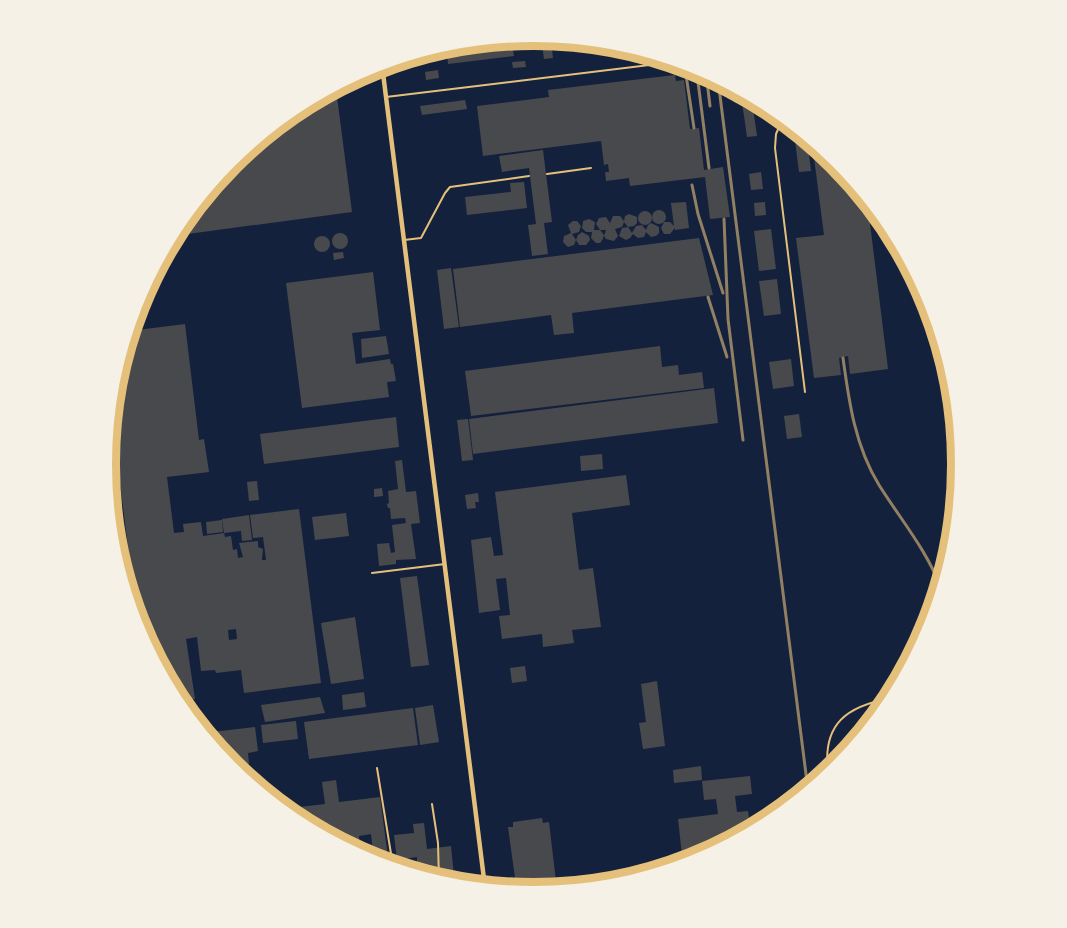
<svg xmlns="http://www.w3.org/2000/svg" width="1067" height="928" font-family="'Nunito Sans',sans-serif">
<rect width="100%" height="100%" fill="#14213d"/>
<g fill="#48494c" fill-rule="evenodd">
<path d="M521,37V42L512,43L514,56L448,64L447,51L436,52L435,49L450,44Z"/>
<path d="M541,37L617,44L628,48L599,51L598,44L552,50L553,58L544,59Z"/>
<path d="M525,61L526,67L513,68L512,62Z"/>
<path d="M438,70L439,78L426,80L425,72Z"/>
<path d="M675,75L676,81L684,80L690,129L699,128L704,170L723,167L730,217L710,219L705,177L630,186L629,178L606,181L605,172H609L608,164L604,165L601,141L483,156L477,106L549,97L548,90Z"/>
<path d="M739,91L757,101H752L757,136L747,137L742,102L735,103L734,92Z"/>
<path d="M337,97L352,212L173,236L178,226L231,161L296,108L311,100Z"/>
<path d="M465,100L467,109L422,115L420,106Z"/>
<path d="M800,132L807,137L811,171L799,172L794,133Z"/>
<path d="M812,142L836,162L867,199L888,369L850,374L848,356L839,358L841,375L814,378L796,238L824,235Z"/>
<path d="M543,150L552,222L544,223L548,254L532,256L528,225L536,224L529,168L502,172L499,156Z"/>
<path d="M761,172L763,189L751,190L749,174Z"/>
<path d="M524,182L527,208L467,215L465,197L511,192L510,183Z"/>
<path d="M686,202L689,228L675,230V228L670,234H664L661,228L664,222H670L674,226L671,203Z"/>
<path d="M765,202L766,215L755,216L754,203Z"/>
<circle cx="659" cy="217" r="7"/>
<circle cx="645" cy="218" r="7"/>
<path d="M629,214L637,217V223L634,226L628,227L624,222L622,227L615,229L618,236L614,241L606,239L604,236L606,230H600L604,235L603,239L600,243H596L591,238L592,232H586L582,228L583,221L589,219L595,222L594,230H600L596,224L599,218L606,217L610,223L613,216H620L624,221L625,216Z"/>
<path d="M573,221H577L581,226L579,232L572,234L576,240L578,235L582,232L589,236L590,240L586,245H579L576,240L574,245L568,247L563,242L564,236L571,233L568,225Z"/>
<path d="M651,223L659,227V233L656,236L651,237L646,232L644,237L638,238L633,234L630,238L626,240L619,236L622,228L628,227L632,233L636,226L642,225L646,230L648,225Z"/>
<path d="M771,229L776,269L759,271L754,231Z"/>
<circle cx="340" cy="241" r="8"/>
<circle cx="322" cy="244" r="8"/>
<path d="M699,238L713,295L572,313L574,333L554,335L551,315L460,327L453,269Z"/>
<path d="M343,252L344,258L334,260L333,253Z"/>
<path d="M451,268L459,327L444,329L437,270Z"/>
<path d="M373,272L380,330L352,333L356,364L390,359L391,364H393L396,381L387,382L389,397L302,408L286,283Z"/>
<path d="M777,279L781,314L764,316L759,281Z"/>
<path d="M185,324L199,440L204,439L209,472L167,477L174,533L184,532L183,524L201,522L203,536L224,533L225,537L231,536L233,550L237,549L238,558L243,557L239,543L258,541V547L263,549L262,560H266L263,537L253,538L250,515L299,509L321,683L244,693L241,670L216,673L215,670L201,671L197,637L186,639L195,699L177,701L138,627L111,411L114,380L129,331ZM236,629L237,639L229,640L228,630Z"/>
<path d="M386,336L389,354L362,358L361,339Z"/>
<path d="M660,346L662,367L678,365L679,375L702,372L704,388L471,416L465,371Z"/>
<path d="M791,359L794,386L773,389L769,362Z"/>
<path d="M714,388L718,423L473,454L469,419Z"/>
<path d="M799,414L802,437L787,439L784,416Z"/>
<path d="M396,417L399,447L264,464L260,434Z"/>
<path d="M468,419L473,460L462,461L457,420Z"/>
<path d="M602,454L603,469L581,471L580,456Z"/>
<path d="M402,460L406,492L416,491L420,523L411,524L416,559L396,560V564L379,566L377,544L389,543L391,553L395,552L392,525L406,523L405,518L391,519L390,508H388L387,504L389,503L388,491L398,489L395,461Z"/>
<path d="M626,475L630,505L572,513L579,570L593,568L601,627L572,630L574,643L543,647L542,634L502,639L499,616L510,615L506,578L496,579L500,610L479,613L471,540L491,537L494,556L503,555L495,492Z"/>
<path d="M257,481L259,500L249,501L247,482Z"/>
<path d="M382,488L383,496L374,497V489Z"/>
<path d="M478,493L479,502H475L476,508L467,509L465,495Z"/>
<path d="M346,513L349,536L315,540L312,517Z"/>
<path d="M249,515L252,540L242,541L241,531L224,533L222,519Z"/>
<path d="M222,520L223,532L207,534L206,522Z"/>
<path d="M417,576L429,665L411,667L400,578Z"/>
<path d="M355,617L364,679L331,684L321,623Z"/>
<path d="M525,666L527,681L512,683L510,668Z"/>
<path d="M657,681L665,746L643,749L639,723L646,722L641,684Z"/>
<path d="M364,692L366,707L343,710L342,695Z"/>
<path d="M320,697L325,713L265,722L261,705Z"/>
<path d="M433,705L439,742L420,745L415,708Z"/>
<path d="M413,708L418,745L309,759L304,722Z"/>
<path d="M296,721L298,739L263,743L261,725Z"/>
<path d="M255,727L258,751L248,753L249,764L230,766L219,750L203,733Z"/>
<path d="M701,766L702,780L674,783L673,770Z"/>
<path d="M750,776L752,794L735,796L737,812L748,811L751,831L697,860L683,864L678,819L718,814L716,799L704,800L702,781Z"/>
<path d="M336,780L339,802L380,797L389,865L374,861L371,834L359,836L361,855L295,820L283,809L325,804L322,782Z"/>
<path d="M542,818L543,823L549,822L557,890L548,891L547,887L525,890V891L513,890L512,878H515L508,827H513V822Z"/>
<path d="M424,823L427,849L451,846L454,876L463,875L465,885L450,884L409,871L408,863L417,862V857L397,860L394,835L414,833L413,824Z"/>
</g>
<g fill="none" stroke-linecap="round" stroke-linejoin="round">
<g stroke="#e5c07b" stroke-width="2">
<path d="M386,97L674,62"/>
<path d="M783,118L776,134L775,148L805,392"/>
<path d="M547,174L591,168"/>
<path d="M404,240L421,238L445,193L450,187L529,176"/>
<path d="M372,573L445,564"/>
<path d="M377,768L393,866"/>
<path d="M828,773C822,724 846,706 892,698"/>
<path d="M432,804L438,843L439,880"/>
</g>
<path stroke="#e5c07b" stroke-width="4.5" d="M382,65L485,887"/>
<g stroke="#918062" stroke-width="3">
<path d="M706,73L710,106"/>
<path d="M697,74L709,168"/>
<path d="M686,75L694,128"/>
<path d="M718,80L808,790"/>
<path d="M692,185L698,214L723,293"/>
<path d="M724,219L728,319L743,440"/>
<path d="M708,297L727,357"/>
<path d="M843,358C849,402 855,446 879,485C901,520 926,549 941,588"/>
</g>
</g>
<path d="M0 0H1067V928H0ZM533 46H534A417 417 0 0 1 951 463V465A417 417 0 0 1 534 882H533A417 417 0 0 1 116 465V463A417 417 0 0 1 533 46Z" fill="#f6f1e7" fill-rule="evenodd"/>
<path fill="none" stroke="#e5c07b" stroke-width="8" d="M533 46H534A417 417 0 0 1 951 463V465A417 417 0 0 1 534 882H533A417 417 0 0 1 116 465V463A417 417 0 0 1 533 46Z"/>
</svg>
